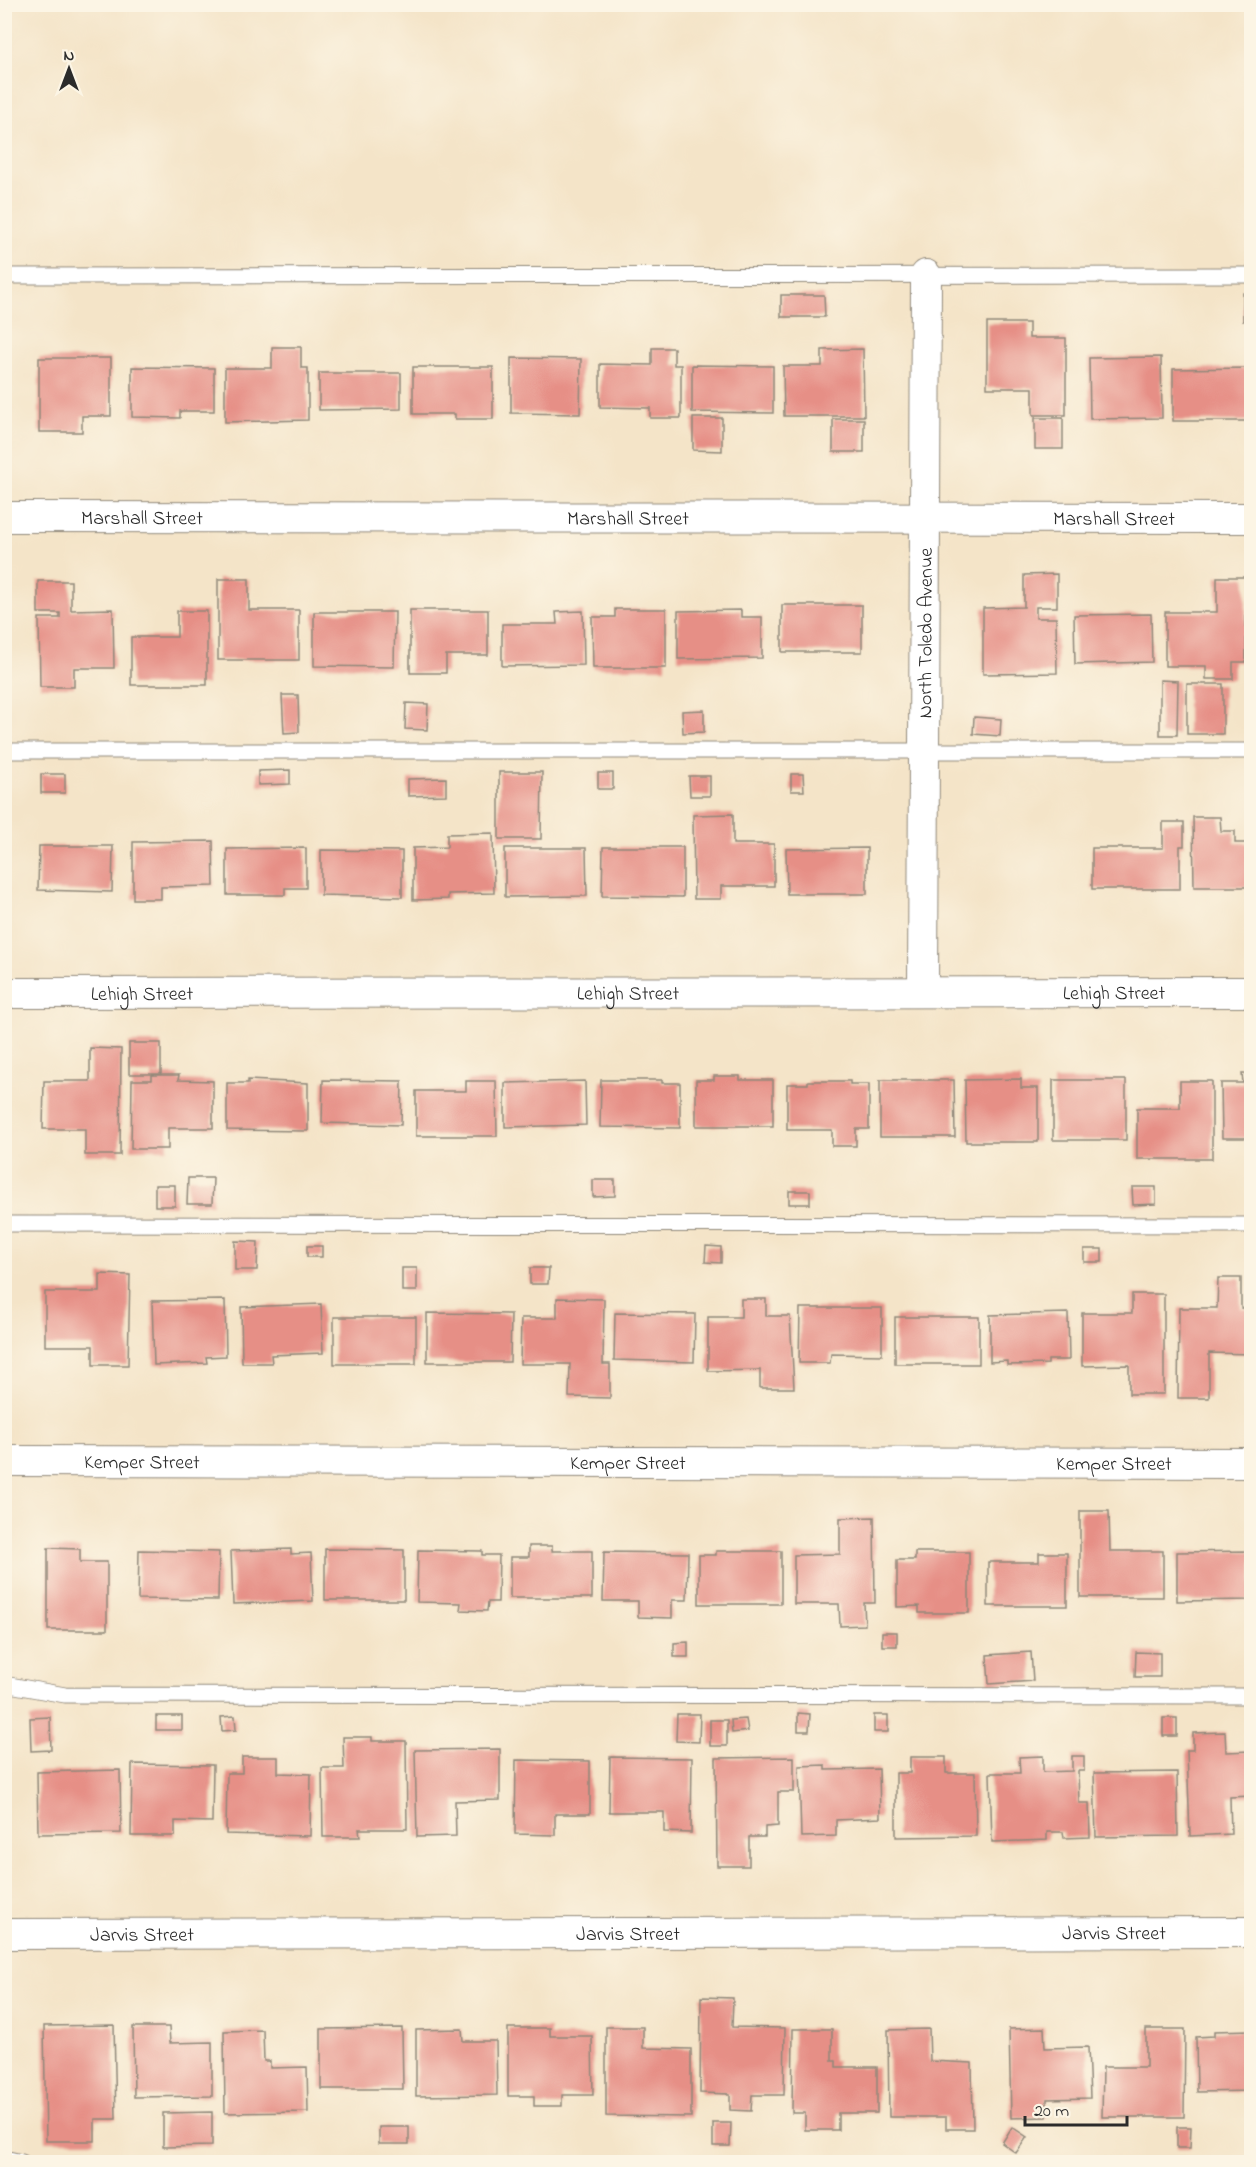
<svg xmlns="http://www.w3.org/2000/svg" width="1256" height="2167" font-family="'Indie Flower',sans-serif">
<rect width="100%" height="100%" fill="#fcf5e5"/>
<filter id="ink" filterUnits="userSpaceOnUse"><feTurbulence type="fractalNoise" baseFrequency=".0167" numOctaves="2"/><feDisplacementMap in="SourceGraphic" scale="12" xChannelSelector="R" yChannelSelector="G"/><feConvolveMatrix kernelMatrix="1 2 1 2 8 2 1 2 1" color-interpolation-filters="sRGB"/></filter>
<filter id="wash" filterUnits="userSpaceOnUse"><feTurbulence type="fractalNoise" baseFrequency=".008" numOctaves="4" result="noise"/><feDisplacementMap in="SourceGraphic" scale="24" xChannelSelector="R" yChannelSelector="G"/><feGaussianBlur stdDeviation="1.35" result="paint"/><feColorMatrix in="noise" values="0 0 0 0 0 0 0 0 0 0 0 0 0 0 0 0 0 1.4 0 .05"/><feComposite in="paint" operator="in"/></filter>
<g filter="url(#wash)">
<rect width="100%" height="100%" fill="#f4e4c8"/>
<g id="blocks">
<g fill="#e68f86">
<rect x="1243" y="293" width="9" height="28"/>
<path d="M781,295H824L825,317H781Z"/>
<path d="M987,323H1029V338H1066V415H1033V388H987Z"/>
<path d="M272,347H301V368H308V420L225,422V368H272Z"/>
<path d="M652,348H674V365H681V418H650V408L600,407V364L652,365Z"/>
<path d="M863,349L864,416H784L783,366H822V350Z"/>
<path d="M1161,357L1162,418L1090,419L1089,358Z"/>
<path d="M39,358H111V416H82V432H39Z"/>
<path d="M511,358L581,359L580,414L511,413Z"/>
<path d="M692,365L773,366V413L692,412Z"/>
<path d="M132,367L214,368V411H180V418L132,417Z"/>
<path d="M413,367H493V419H455V414H413Z"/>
<path d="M1252,368V421H1173V369Z"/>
<path d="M319,373H401V409L319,410Z"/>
<path d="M693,418H722V451L693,450Z"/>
<rect x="1035" y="418" width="28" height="31"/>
<rect x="833" y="419" width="31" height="33"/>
<path d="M1057,574V607H1036V618H1056L1057,673L983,674V608L1024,607V575Z"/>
<path d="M1217,577H1246V662H1233V679H1206V666H1165V612H1217Z"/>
<path d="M218,579H249V610H299V660H218Z"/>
<path d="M38,581H71V610L113,609L114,668H74V687H40L39,618H60V613H38Z"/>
<rect x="782" y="605" width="80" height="47"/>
<path d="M615,609H666V668H593L592,617H615Z"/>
<path d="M410,610H488V655H446V673H410Z"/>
<path d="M741,610V617H762V658L678,659V611Z"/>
<path d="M177,611H207V685H131V637H177Z"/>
<path d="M583,611L584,665L502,666V624H557L556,612Z"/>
<path d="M314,612H395L394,667L314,666Z"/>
<path d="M1151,614L1152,662L1075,664L1074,615Z"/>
<path d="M1160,680L1178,681L1177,735H1160Z"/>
<rect x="1187" y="684" width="36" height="50"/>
<path d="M282,695H298L299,732L284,733Z"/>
<path d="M406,703L428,704L427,730L405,729Z"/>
<path d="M704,710V732L683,733L682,711Z"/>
<path d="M974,717L1001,719L1000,736L973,734Z"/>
<path d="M290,770V784L258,785V771Z"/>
<path d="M499,772H542L541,839H499Z"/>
<rect x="598" y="773" width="15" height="16"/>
<rect x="41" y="774" width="24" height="19"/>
<path d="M791,774H803L804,791H791Z"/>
<path d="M689,776H710V796H690Z"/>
<path d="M446,778V795L408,796V779Z"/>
<path d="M733,814V844H774V886H721V899H694L693,815Z"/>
<path d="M1193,817H1220L1221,831H1235V843H1252V887H1194Z"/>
<path d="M1163,822H1184V846H1180V889H1092V848H1163Z"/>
<path d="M493,833L494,893L448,894V899L413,900V848L447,847V834Z"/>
<path d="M213,841L214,886L161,887V899H133V842Z"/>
<path d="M39,846H113L112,892L38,890Z"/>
<path d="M603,847H683V897L602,896Z"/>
<path d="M306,848V888H285V895H227V849Z"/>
<path d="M505,848H586L587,896L505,897Z"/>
<path d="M867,848V894H787L786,849Z"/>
<path d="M321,850L402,851V897L321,895Z"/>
<rect x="129" y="1043" width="32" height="31"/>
<path d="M90,1048L121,1049L120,1155H85V1129H43L44,1081H90Z"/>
<path d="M1242,1074H1252V1138H1222L1221,1083H1243Z"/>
<path d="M152,1075H179L178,1080L213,1081V1128H168V1149H131L132,1080H152Z"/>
<path d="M714,1076H740V1080H773V1126H696V1080H714Z"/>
<path d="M1021,1079V1088H1038V1142H966L965,1080Z"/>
<path d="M248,1080L308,1083V1131L227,1130V1083H248Z"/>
<path d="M323,1080L402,1081L401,1125L322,1123Z"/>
<path d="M601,1080H662V1083H680V1128L600,1127Z"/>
<path d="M880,1080H954L955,1137H880Z"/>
<rect x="1053" y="1080" width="73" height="60"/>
<path d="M466,1081H496L497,1136H416V1091H466Z"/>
<path d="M585,1081L586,1125L505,1127V1083Z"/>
<path d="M808,1081H850V1084H869V1129H856V1146H832V1130H787V1084H808Z"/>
<path d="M1180,1081H1212V1159H1137V1108H1180Z"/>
<path d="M188,1178H213L212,1204H187Z"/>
<path d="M593,1180H615V1196L593,1197Z"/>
<rect x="155" y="1185" width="20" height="21"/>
<path d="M1132,1187H1156V1204L1133,1205Z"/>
<rect x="789" y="1191" width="21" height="13"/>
<path d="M235,1241L258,1242L257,1270H235Z"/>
<rect x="307" y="1246" width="15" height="11"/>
<path d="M706,1246L721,1247V1263L705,1262Z"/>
<rect x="1084" y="1249" width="18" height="13"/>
<rect x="402" y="1268" width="15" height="23"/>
<path d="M530,1268H549L548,1284H530Z"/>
<path d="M100,1274L130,1275L128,1365H93V1346H45V1292H100Z"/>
<path d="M1218,1278H1241V1308L1252,1309V1354L1209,1353V1398H1178L1179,1308H1217Z"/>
<path d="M1132,1294H1164V1394H1129V1365L1082,1366V1313H1132Z"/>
<path d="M557,1298L604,1299L603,1364H610V1398L569,1397L570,1364H520L521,1318H557Z"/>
<path d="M741,1299H766V1316H790L794,1388H760V1370L708,1371V1317H741Z"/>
<path d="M225,1300L226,1356L206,1357L207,1363L154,1365L152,1301Z"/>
<path d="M321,1304L323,1353L271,1355L272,1363H242L241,1307Z"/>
<path d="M800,1308H882V1355L831,1354L830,1363H799Z"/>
<path d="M427,1313L511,1314L510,1362H427Z"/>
<path d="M615,1313L695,1314L694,1362L614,1360Z"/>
<path d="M1068,1313L1069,1360H1048V1364L1007,1365V1361L990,1362V1315Z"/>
<rect x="334" y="1317" width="82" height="47"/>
<rect x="895" y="1317" width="84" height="47"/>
<path d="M1080,1511H1109L1110,1551H1163V1597H1080Z"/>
<path d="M874,1517L875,1603H864L865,1625L840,1626L839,1604H794V1555L840,1554V1518Z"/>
<path d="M529,1546H552V1551H592V1598H510V1557H529Z"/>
<path d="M48,1548L80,1549V1562H107V1630H48Z"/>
<path d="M291,1549V1554L311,1553L313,1601L233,1604L231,1551Z"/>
<path d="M325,1549L404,1550V1600H325Z"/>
<path d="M139,1550L219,1552L218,1600L138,1599Z"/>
<path d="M418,1550L482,1551V1555H499L498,1602H488L487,1611L460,1610L461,1603L417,1602Z"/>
<path d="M716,1551H781V1604H699V1555H716Z"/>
<path d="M1252,1551V1600L1177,1601V1552Z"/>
<path d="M604,1552L688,1553L687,1600H672V1618L638,1617V1601H603Z"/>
<path d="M915,1552H969V1613H919V1606L897,1607V1560H915Z"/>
<path d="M1039,1553H1067V1606H988V1562H1039Z"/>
<rect x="882" y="1632" width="15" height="14"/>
<path d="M688,1642V1657H674V1643Z"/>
<path d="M1031,1652L1033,1681L989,1684L987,1655Z"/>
<path d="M1136,1652L1160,1653V1677H1135Z"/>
<path d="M798,1713L810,1714L809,1731H798Z"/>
<path d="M677,1714H700L699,1742L676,1741Z"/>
<rect x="1249" y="1714" width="3" height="17"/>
<rect x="874" y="1715" width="14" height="17"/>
<rect x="156" y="1716" width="26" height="14"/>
<path d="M235,1716L236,1730L222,1731L221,1717Z"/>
<path d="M50,1717L51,1750L31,1751L30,1718Z"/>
<rect x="1163" y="1718" width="14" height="18"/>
<path d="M746,1719L748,1731L732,1733L731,1720Z"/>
<rect x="710" y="1720" width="17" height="26"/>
<path d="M1225,1732L1226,1752L1252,1751V1796L1230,1797L1231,1834L1190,1836L1187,1750H1193V1733Z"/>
<path d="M343,1737H372V1741H406L407,1829H359L360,1837H323L322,1768H344Z"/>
<path d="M500,1749V1800L455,1801L456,1836L417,1837L415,1750Z"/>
<path d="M1043,1756V1772L1072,1771V1756H1084V1771H1078L1079,1803H1089L1090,1837L1064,1838L1063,1832H1047V1840L992,1842L990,1773H1020L1019,1757Z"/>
<path d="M242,1757H278V1773L311,1774L310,1836L226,1834L227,1773H242Z"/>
<path d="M610,1757L692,1758L691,1833L664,1832V1812H609Z"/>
<path d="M794,1757V1792H778V1826L765,1827V1837H749V1866H717L716,1758Z"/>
<path d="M910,1757H946V1773H975L976,1836L896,1837V1773H910Z"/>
<path d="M516,1760L590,1761V1814H555V1835L515,1834Z"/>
<path d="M132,1764L213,1765L212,1822L175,1821V1836H131Z"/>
<path d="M825,1765V1770L879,1769L880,1818L836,1820V1836L801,1837L799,1766Z"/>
<path d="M120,1770L121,1833L38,1834L37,1772Z"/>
<path d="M1177,1772L1178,1836L1096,1837L1094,1773Z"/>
<path d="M701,1997L733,1998L732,2027L785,2028L784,2095H752L751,2111L730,2110V2094L700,2093Z"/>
<path d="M114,2025L116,2119H95V2141H46L44,2026Z"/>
<path d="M133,2027H169L170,2043L212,2042V2096L134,2097Z"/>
<path d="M606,2027H643V2048L691,2049V2117L606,2116Z"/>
<path d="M402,2028L403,2089H321V2029Z"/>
<path d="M508,2028H550V2036H592L593,2095H562V2106H534V2096H508Z"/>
<path d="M1044,2028L1045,2048L1088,2047L1090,2098L1047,2099V2117L1011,2118L1009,2029Z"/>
<path d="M462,2029L463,2041H496L497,2095L416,2096V2030Z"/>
<path d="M793,2029H832V2061H836V2067H877V2113H838V2130H805V2113H792Z"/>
<path d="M929,2029L930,2061L972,2063L973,2129H946V2117H889L888,2030Z"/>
<path d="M1146,2029H1185L1184,2117H1102L1103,2067H1146Z"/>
<path d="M263,2030L264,2061H270V2068L307,2067L308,2112L225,2113L224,2031Z"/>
<path d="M1252,2030V2091L1197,2092L1196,2037L1214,2036V2031Z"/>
<path d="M212,2112V2146L163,2147V2113Z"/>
<path d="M713,2123H731L730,2146H713Z"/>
<rect x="379" y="2127" width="30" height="17"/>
<path d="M1012,2127L1027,2137L1016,2153L1002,2143Z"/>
<path d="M1177,2127H1191L1190,2148H1177Z"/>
</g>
</g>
</g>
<g filter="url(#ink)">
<use href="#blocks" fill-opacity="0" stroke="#90887a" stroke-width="1.5"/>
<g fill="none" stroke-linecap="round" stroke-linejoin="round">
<defs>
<g id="lane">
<path d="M4,276L1252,275"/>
<path d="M4,751H1252"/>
<path d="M4,1224L1252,1225"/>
<path d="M4,1684L65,1695L1252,1696"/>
<path d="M4,2158L22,2162"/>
</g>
<g id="street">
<path id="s1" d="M4,517L1252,518"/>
<path id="s2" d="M923,991L926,275"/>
<path id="s3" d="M4,993L1252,992"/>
<path id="s4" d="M4,1461L1252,1463"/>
<path id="s5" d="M4,1934L1252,1932"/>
</g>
</defs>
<use href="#lane" stroke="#90887a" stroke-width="17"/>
<use href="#street" stroke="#90887a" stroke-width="32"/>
<use href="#lane" stroke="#fff" stroke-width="15"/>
<use href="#street" stroke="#fff" stroke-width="30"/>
</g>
</g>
<g text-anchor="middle" stroke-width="4.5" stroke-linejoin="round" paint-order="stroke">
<g font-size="20" fill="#2b2b2b" stroke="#fcf5e5">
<text dy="7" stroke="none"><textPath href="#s1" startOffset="138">Marshall Street</textPath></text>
<text dy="7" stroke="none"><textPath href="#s1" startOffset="624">Marshall Street</textPath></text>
<text dy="7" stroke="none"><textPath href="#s1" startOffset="1110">Marshall Street</textPath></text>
<text dy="7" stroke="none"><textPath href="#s2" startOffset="358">North Toledo Avenue</textPath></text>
<text dy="7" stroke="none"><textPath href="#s3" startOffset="624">Lehigh Street</textPath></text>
<text dy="7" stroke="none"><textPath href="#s3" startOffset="1110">Lehigh Street</textPath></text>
<text dy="7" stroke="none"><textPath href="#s3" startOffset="138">Lehigh Street</textPath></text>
<text dy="7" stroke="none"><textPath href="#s4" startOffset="138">Kemper Street</textPath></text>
<text dy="7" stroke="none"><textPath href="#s4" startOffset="624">Kemper Street</textPath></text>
<text dy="7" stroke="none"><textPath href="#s4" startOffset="1110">Kemper Street</textPath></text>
<text dy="7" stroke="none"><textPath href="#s5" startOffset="1110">Jarvis Street</textPath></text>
<text dy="7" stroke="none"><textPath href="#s5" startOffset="624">Jarvis Street</textPath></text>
<text dy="7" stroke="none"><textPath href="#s5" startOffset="138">Jarvis Street</textPath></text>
</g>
</g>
<rect width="1256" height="2167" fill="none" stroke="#fcf5e5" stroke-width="24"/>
<g transform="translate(69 69)" stroke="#fcf5e5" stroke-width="4.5" paint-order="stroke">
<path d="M0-4.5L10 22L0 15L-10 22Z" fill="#2b2b2b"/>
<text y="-9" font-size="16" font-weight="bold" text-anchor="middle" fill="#2b2b2b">N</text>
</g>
<path d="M1025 2116v9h102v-9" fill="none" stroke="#2b2b2b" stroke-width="3"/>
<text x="1034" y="2116" font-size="18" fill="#2b2b2b" stroke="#fcf5e5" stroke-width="4.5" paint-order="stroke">20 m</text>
</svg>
